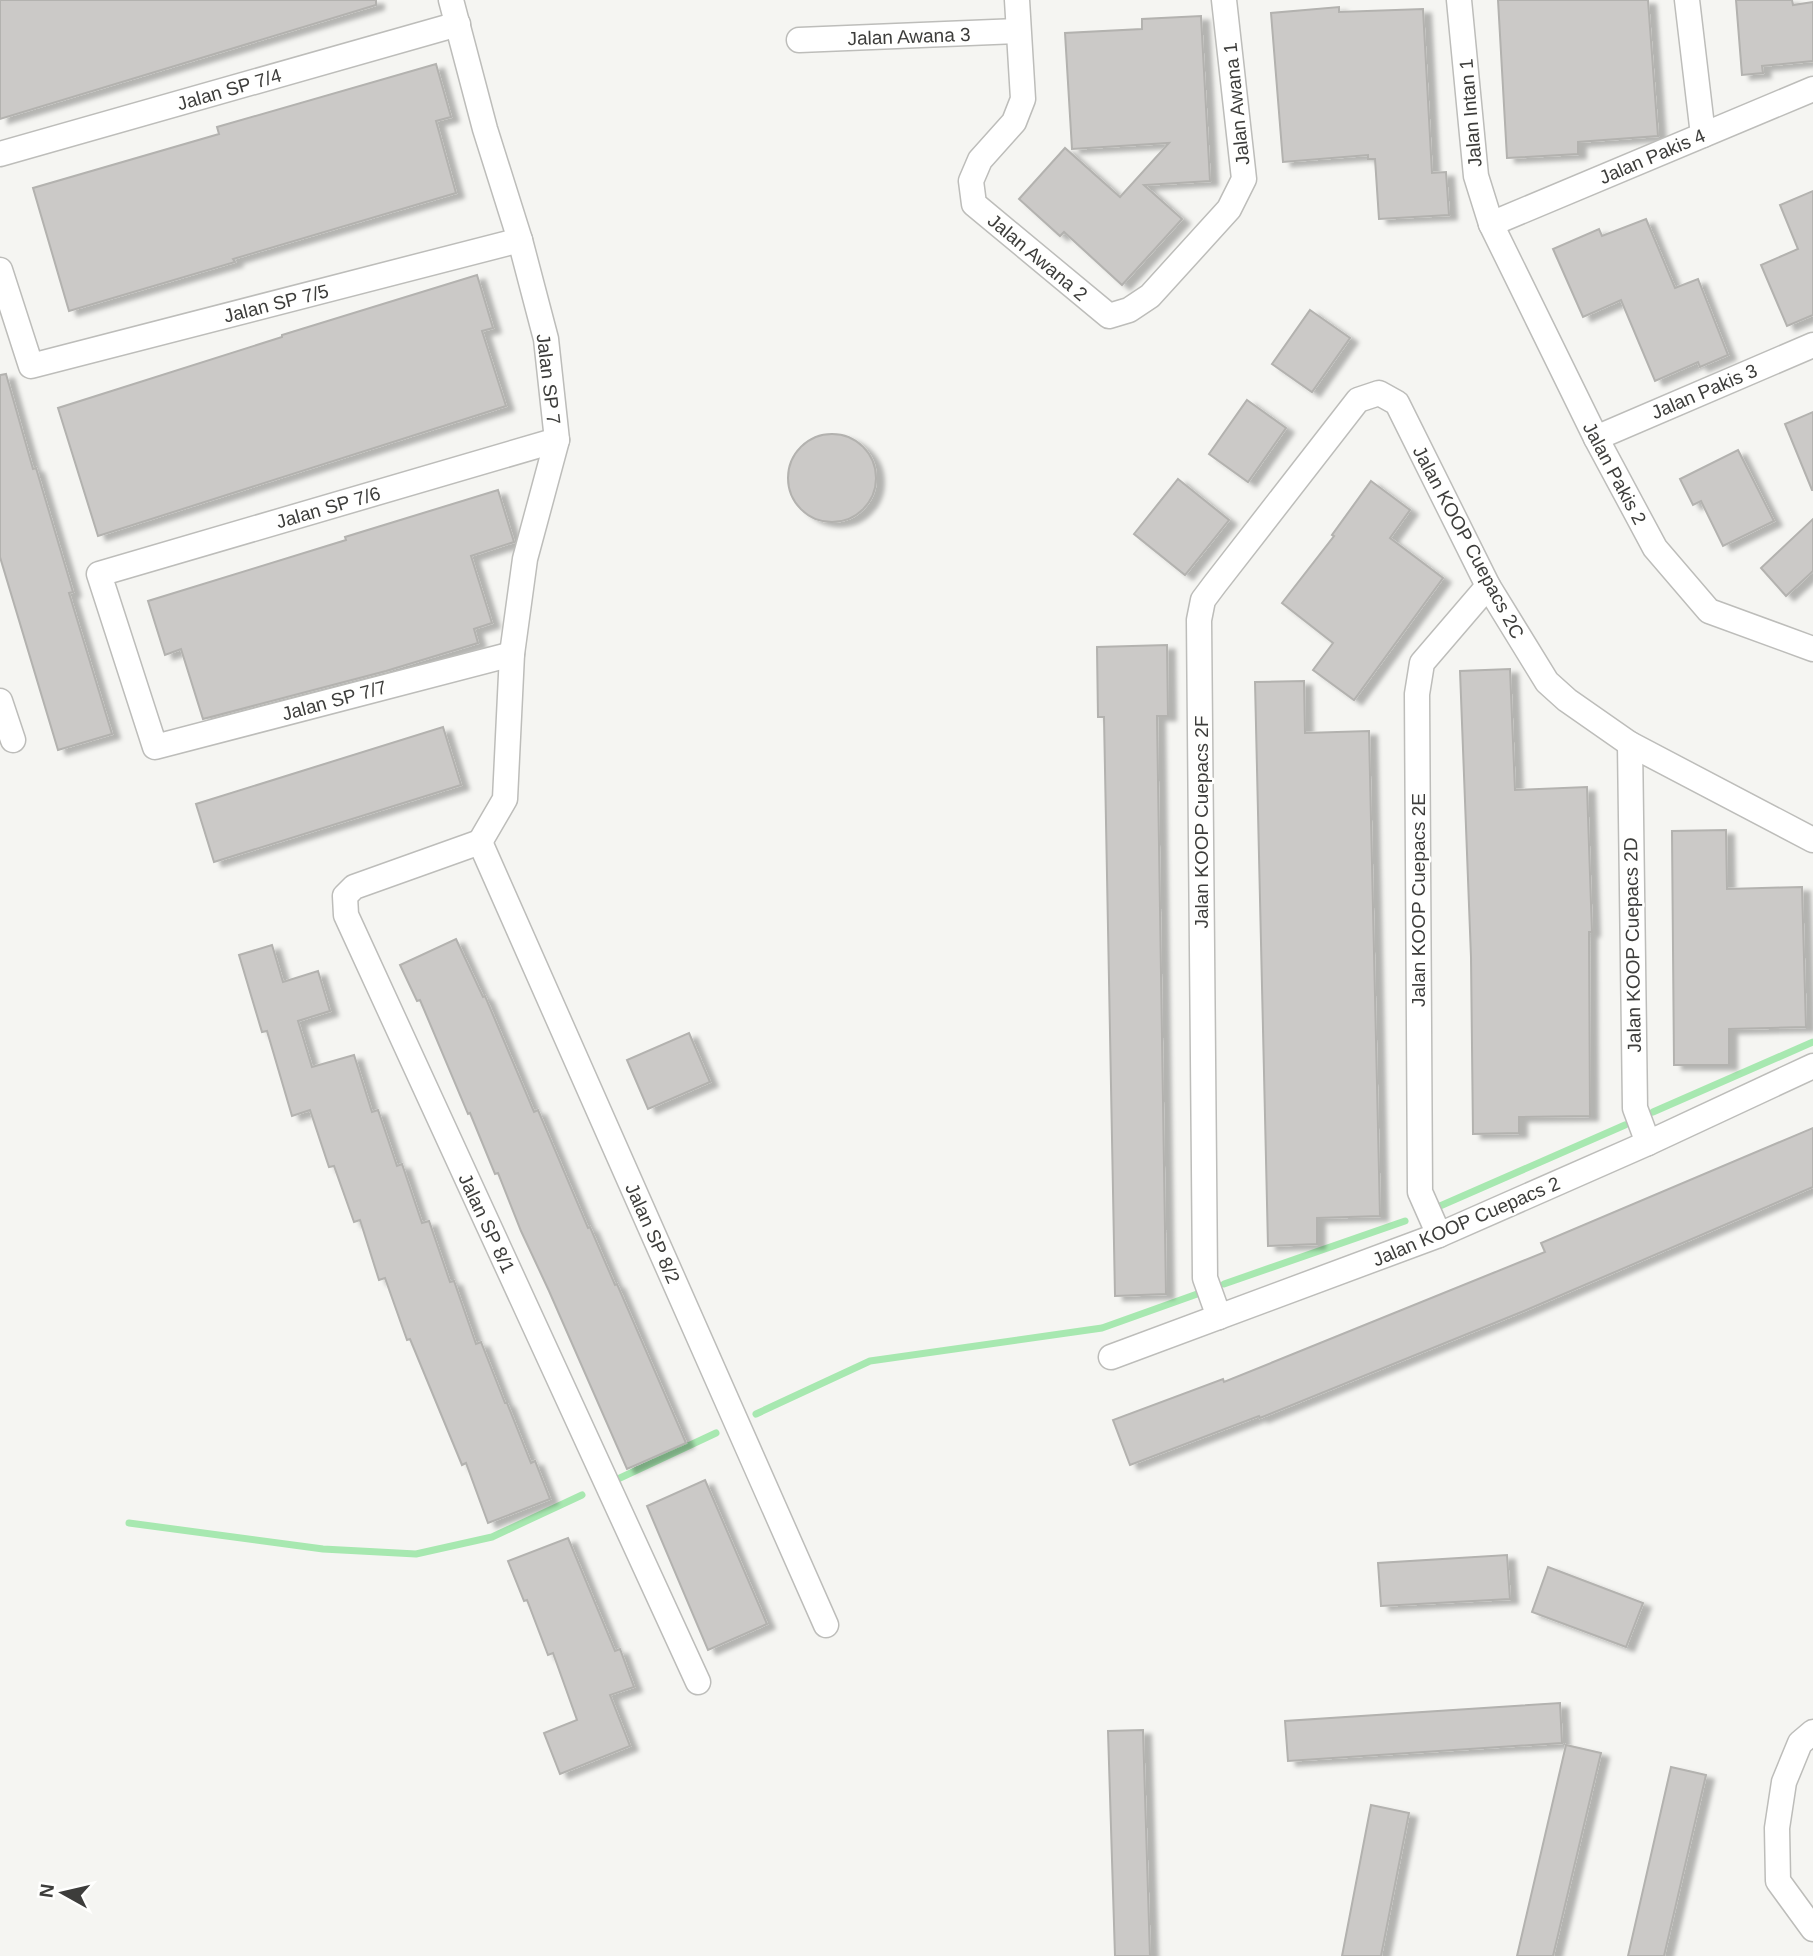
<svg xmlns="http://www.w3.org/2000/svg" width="1813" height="1956" font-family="Arial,sans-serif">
<defs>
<filter id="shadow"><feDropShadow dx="8" dy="4.5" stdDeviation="2" flood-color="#0004"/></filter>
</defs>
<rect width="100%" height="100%" fill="#f5f5f2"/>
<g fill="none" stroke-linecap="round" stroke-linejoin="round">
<g stroke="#a7e8b0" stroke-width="7">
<path d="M1653,1112L1813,1042"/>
<path d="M1440,1206L1625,1125"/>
<path d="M1224,1284L1405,1221"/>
<path d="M756,1414L870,1361L1102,1328L1200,1293"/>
<path d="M620,1478L716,1433"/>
<path d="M129,1523L323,1549L416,1554L492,1537L582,1495"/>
</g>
</g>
<g fill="#cbc9c7" stroke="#b3b2af" stroke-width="2" filter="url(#shadow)">
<path d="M0,0H376V5L0,119Z"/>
<path d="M1498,0H1648L1658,136L1578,142V154L1507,158Z"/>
<path d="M1736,0H1792L1793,5L1813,2V61L1762,66L1763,73L1742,75Z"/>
<path d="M1339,7V12L1423,9L1432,173L1446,172L1449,215L1379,219L1375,159H1368V155L1283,162L1271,13Z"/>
<path d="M1201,16L1210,181L1144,185L1182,219L1122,285L1064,232L1060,236L1019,199L1065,148L1120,197L1169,143L1072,149L1065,33L1142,29V19Z"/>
<path d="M436,64L451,117L436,121L456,193L233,259L235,262L69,311L33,188L219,134L217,127Z"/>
<path d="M1813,191V315L1787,326L1761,265L1798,249L1780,205Z"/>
<path d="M1646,219L1675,288L1698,279L1728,355L1700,367L1698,362L1655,381L1621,300L1583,317L1553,249L1599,229L1602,236Z"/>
<path d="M477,275L493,328L482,331L506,406L98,536L58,408L282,337V335Z"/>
<path d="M1310,310L1350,338L1312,392L1272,364Z"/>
<path d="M6,374L33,469L36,468L73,592L69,593L112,734L58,750L0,557V375Z"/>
<path d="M1247,400L1286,428L1248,482L1209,454Z"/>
<path d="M1813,412V490H1812L1785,424Z"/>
<circle cx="832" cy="478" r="44"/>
<path d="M1738,450L1774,521L1723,546L1701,501L1693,505L1680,479Z"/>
<path d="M1178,479L1229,520L1185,575L1134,534Z"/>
<path d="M1371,481L1410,510L1390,538L1443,578L1354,700L1313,670L1333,643L1282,603L1334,536L1332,535Z"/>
<path d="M498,490L514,542L471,556L492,623L474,629L478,643L386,671L203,719L181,649L165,655L148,601L346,540L345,537Z"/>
<path d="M1813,519V571L1786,596L1761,568Z"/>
<path d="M1167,645L1168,716H1157L1166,1294L1115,1296L1104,717H1098L1097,647Z"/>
<path d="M1510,669L1515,790L1587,787L1592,932H1589L1590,1116L1519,1117V1133L1473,1134L1471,957L1460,671Z"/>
<path d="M1304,681L1305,733L1369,731L1380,1216L1317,1218V1244L1268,1246L1255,682Z"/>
<path d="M443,727L461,785L214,862L196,804Z"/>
<path d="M1726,830L1727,889L1802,887L1806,1027L1729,1029V1065H1674L1672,831Z"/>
<path d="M456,939L483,997L485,996L534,1112L538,1110L588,1228L590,1227L615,1285L617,1284L686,1443L627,1469L549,1291L521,1231L498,1173L495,1174L470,1113L468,1114L420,1000L417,1001L400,965Z"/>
<path d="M272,945L283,982L318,971L330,1011L298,1021L312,1067L354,1055L372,1112L378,1110L397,1166L402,1164L422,1223L429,1221L450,1282L454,1281L476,1344L481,1342L505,1403H507L531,1463L535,1461L550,1499L488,1523L466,1463L462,1465L410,1339L407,1340L385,1278L379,1280L360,1220L354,1222L334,1166L329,1167L310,1110L292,1116L267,1031L262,1032L239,955Z"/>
<path d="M689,1033L710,1082L648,1109L627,1060Z"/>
<path d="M1813,1128V1187L1524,1311L1260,1418L1259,1416L1130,1465L1113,1420L1223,1379L1224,1382L1545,1252L1541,1243Z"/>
<path d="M705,1480L767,1624L708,1650L647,1506Z"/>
<path d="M568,1538L615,1651L620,1649L634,1687L610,1695L630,1746L560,1774L544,1733L577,1720L553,1653L548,1655L527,1600L524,1601L508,1561Z"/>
<path d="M1507,1555L1510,1599L1381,1606L1378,1563Z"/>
<path d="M1548,1567L1643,1603L1626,1647L1532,1612Z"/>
<path d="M1560,1703L1562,1743L1288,1761L1285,1721Z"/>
<path d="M1143,1730L1150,1956H1115L1108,1731Z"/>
<path d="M1566,1745L1601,1753L1553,1956H1517Z"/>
<path d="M1671,1767L1706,1775L1664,1956H1628Z"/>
<path d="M1371,1805L1409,1813L1381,1956H1342Z"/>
</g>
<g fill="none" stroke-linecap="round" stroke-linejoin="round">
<defs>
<g id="street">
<path d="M451,0L485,129L520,240L546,339L557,440L525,559L512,654L505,799L480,842"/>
<path d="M1017,0L1023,99L1014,122L980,160L971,181L974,204L1109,316L1129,310L1150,296L1229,209L1244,179L1224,0"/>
<path d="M1459,0L1476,176L1491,224L1596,438L1655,548L1709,611L1813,649"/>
<path d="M1687,0L1703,135"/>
<path d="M799,40L1018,31"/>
<path d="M0,154L458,24"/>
<path d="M1491,224L1813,89"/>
<path d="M0,270L31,366L520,240"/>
<path d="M1596,438L1813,345"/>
<path d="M512,654L155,747L99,574L557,440"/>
<path d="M0,701L13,740"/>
<path d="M1630,744L1635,1108L1648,1143"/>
<path d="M480,842L354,887L345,896L346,915L698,1682"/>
<path d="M480,842L826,1625"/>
<path d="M1439,1235L1420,1192L1417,694L1422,663L1488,586"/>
<path d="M1219,1317L1205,1278L1199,620L1203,600L1215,584L1358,400L1379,393L1397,403L1488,586L1547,682L1567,700L1630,744L1813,840"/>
<path d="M1111,1357L1439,1235L1648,1143L1813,1066"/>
<path d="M1813,1732L1800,1743L1784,1782L1777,1828L1778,1881L1813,1929"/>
</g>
</defs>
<use href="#street" stroke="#bdbdba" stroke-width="27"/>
<use href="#street" stroke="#fff" stroke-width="24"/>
</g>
<g text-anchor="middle" stroke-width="5" stroke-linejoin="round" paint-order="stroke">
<g font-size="19" fill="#3d3d3b" stroke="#fffffe">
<text transform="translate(909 36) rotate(-2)" y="7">Jalan Awana 3</text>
<text transform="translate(229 89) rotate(-16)" y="7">Jalan SP 7/4</text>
<text transform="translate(1236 104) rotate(-96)" y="7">Jalan Awana 1</text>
<text transform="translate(1470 113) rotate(-95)" y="7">Jalan Intan 1</text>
<text transform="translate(1652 156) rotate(-23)" y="7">Jalan Pakis 4</text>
<text transform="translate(1038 257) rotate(40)" y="7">Jalan Awana 2</text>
<text transform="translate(276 303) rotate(-14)" y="7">Jalan SP 7/5</text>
<text transform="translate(549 379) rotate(83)" y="7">Jalan SP 7</text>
<text transform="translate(1704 391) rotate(-23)" y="7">Jalan Pakis 3</text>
<text transform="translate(1615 473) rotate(62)" y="7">Jalan Pakis 2</text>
<text transform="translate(328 507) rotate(-16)" y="7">Jalan SP 7/6</text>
<text transform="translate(1469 542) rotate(62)" y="7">Jalan KOOP Cuepacs 2C</text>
<text transform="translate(334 700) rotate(-15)" y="7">Jalan SP 7/7</text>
<text transform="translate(1201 822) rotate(-90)" y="7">Jalan KOOP Cuepacs 2F</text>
<text transform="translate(1418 900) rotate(-90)" y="7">Jalan KOOP Cuepacs 2E</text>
<text transform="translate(1632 945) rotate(-91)" y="7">Jalan KOOP Cuepacs 2D</text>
<text transform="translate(1466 1221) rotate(-23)" y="7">Jalan KOOP Cuepacs 2</text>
<text transform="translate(487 1223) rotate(65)" y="7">Jalan SP 8/1</text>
<text transform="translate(653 1233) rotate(66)" y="7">Jalan SP 8/2</text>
</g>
</g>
<g transform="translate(63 1893) rotate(278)" stroke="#fffffe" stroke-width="5" paint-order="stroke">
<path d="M0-5L12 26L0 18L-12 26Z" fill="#3d3d3b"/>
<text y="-10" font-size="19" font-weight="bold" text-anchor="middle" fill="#3d3d3b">N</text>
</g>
</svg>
